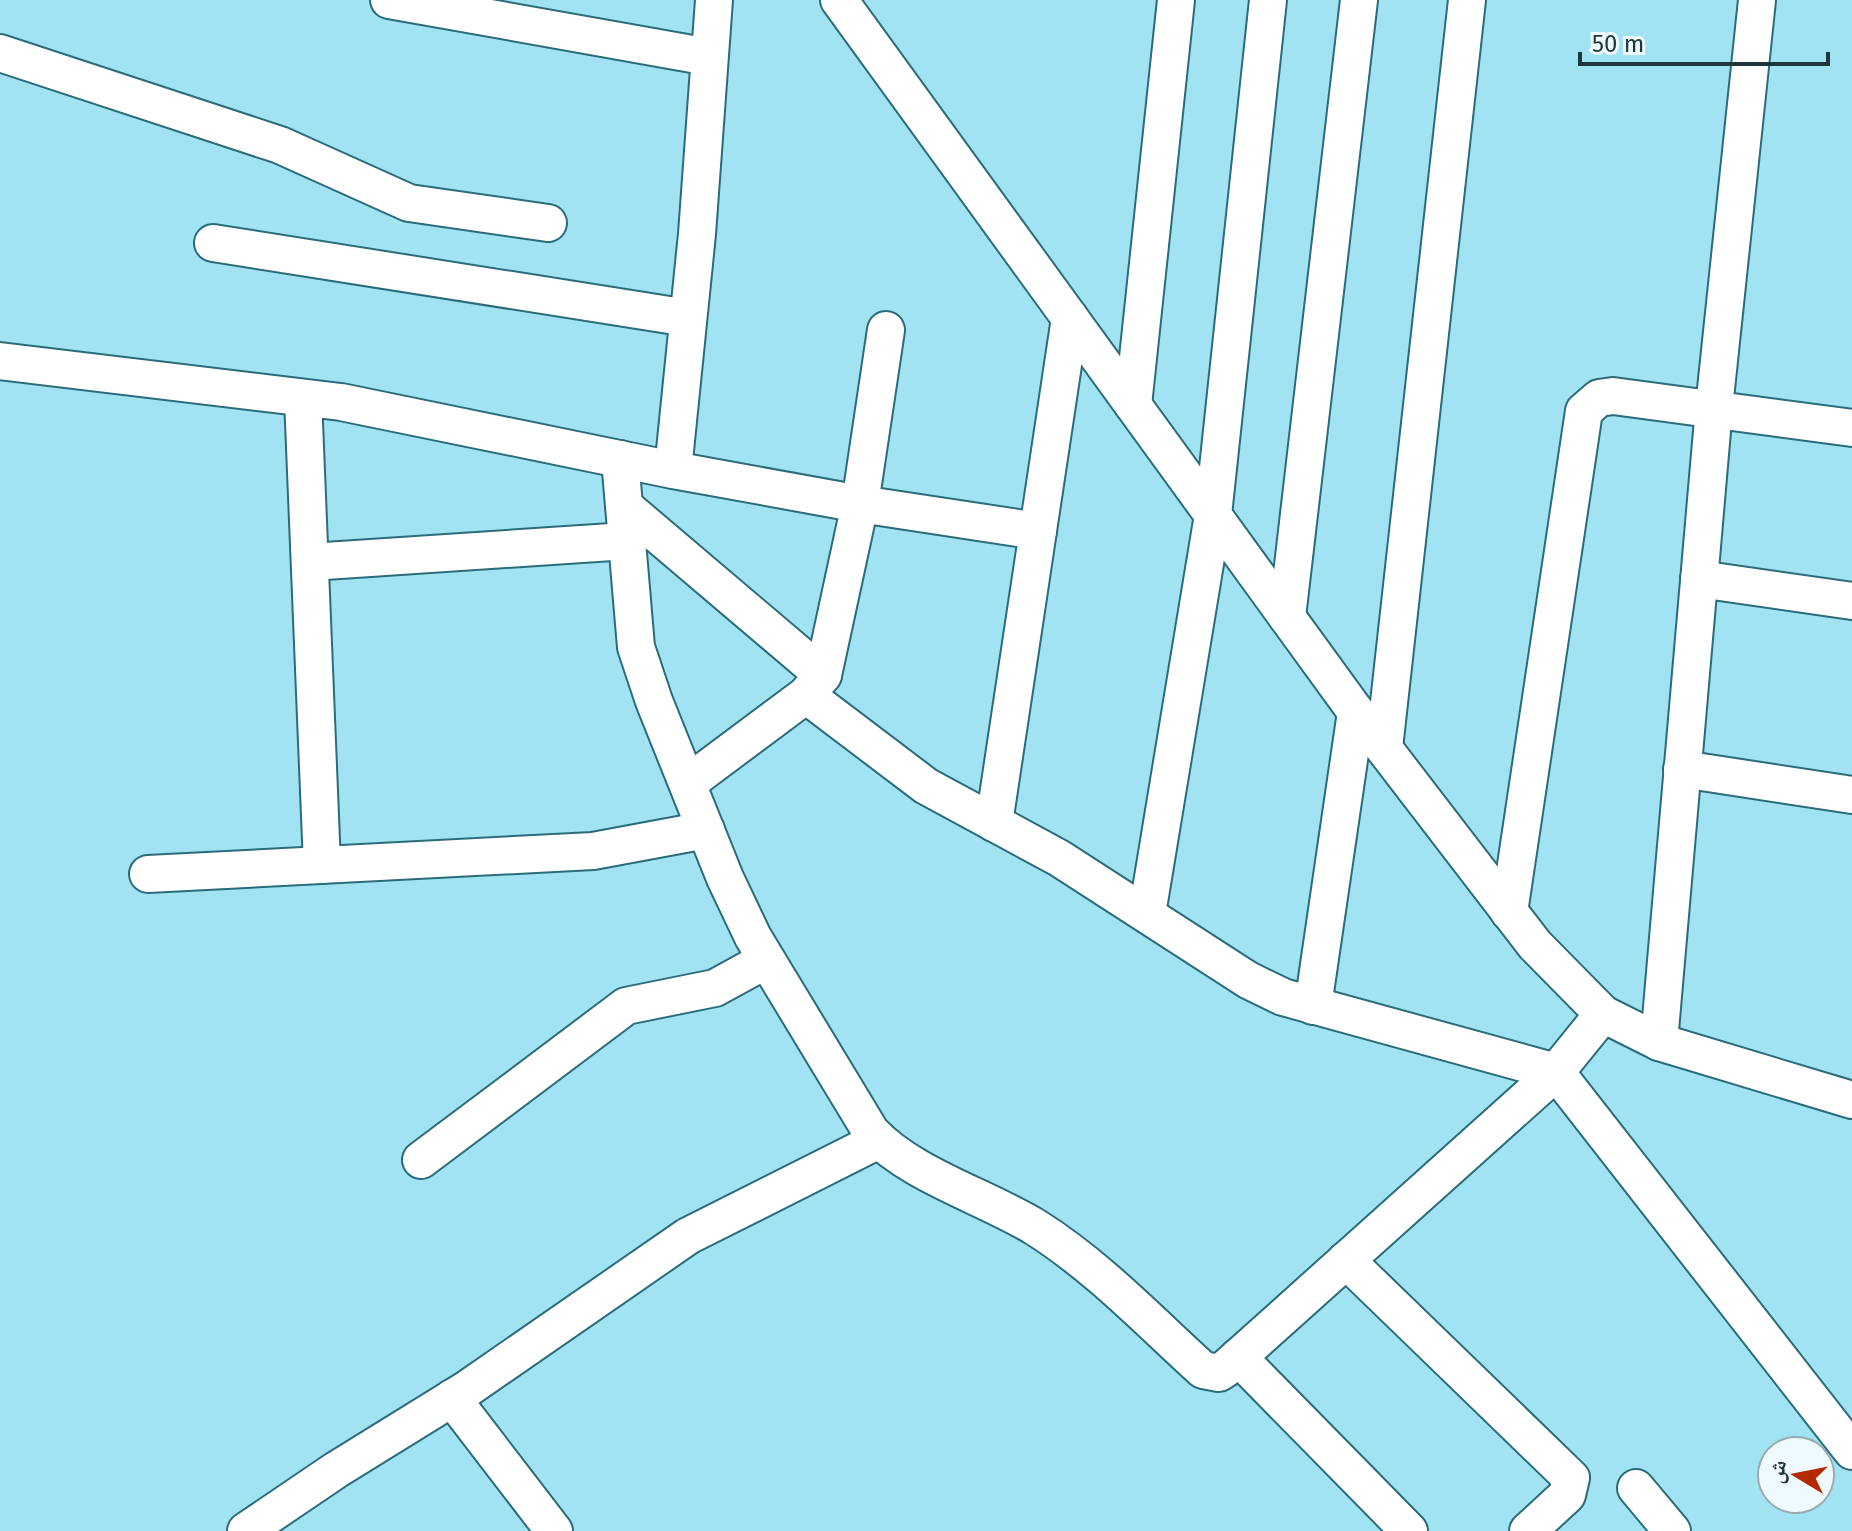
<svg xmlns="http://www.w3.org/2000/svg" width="1852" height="1531" font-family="'Fira Sans','Noto Naskh Arabic',sans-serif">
<rect width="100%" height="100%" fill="#a2e3f3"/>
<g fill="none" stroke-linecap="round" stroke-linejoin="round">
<defs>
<g id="street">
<path d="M389,0L709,57"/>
<path d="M839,0L1356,712L1535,945L1603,1014L1659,1042L1852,1100"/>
<path d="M0,53L280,145L409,203L548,223"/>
<path d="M213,243L688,318"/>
<path d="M0,361L341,402L673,470L860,504L1038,531"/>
<path d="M303,398L322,865"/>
<path d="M1133,405L1176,0"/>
<path d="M620,459L636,647L654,701L725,878L753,937L871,1132C911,1175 984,1196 1035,1227C1097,1266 1149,1321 1203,1370L1219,1373L1225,1369L1556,1072L1603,1014"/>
<path d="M673,470L697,234L714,0"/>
<path d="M624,506L823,675"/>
<path d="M310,562L627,541"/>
<path d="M1699,579L1852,601"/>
<path d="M1287,617L1359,0"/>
<path d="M806,695L926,786L1059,858L1248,980L1283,997L1556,1072L1852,1451"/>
<path d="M1384,748L1467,0"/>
<path d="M1682,769L1852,795"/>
<path d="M688,783L806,695L823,675L860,504L886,330"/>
<path d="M994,823L1070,318"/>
<path d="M148,874L593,851L706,830"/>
<path d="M1509,912L1584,411L1599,398L1613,396L1852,428"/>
<path d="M1147,914L1213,515L1268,0"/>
<path d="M1313,1006L1356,712"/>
<path d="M1659,1042L1714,408L1757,0"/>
<path d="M421,1160L626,1006L715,988L766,960"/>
<path d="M1346,1260L1571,1478L1567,1495L1528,1531"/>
<path d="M1238,1357L1409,1531"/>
<path d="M452,1398L554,1531"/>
<path d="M1636,1488L1672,1531"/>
<path d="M246,1531L336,1470L467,1389L688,1236L879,1140"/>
</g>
</defs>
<use href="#street" stroke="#2b6c7a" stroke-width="40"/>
<use href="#street" stroke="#fff" stroke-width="36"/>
</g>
<g transform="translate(1796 1475) rotate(280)"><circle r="38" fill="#eefafd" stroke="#9aacb1" stroke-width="2"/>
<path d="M0-6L14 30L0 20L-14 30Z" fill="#b42a00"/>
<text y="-12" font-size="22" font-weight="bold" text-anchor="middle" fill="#1d373e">ش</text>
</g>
<path d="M1580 52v12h248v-12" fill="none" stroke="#1d373e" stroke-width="4"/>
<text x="1592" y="52" font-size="24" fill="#1d373e" stroke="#eefafd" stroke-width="6" paint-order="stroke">50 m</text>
</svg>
